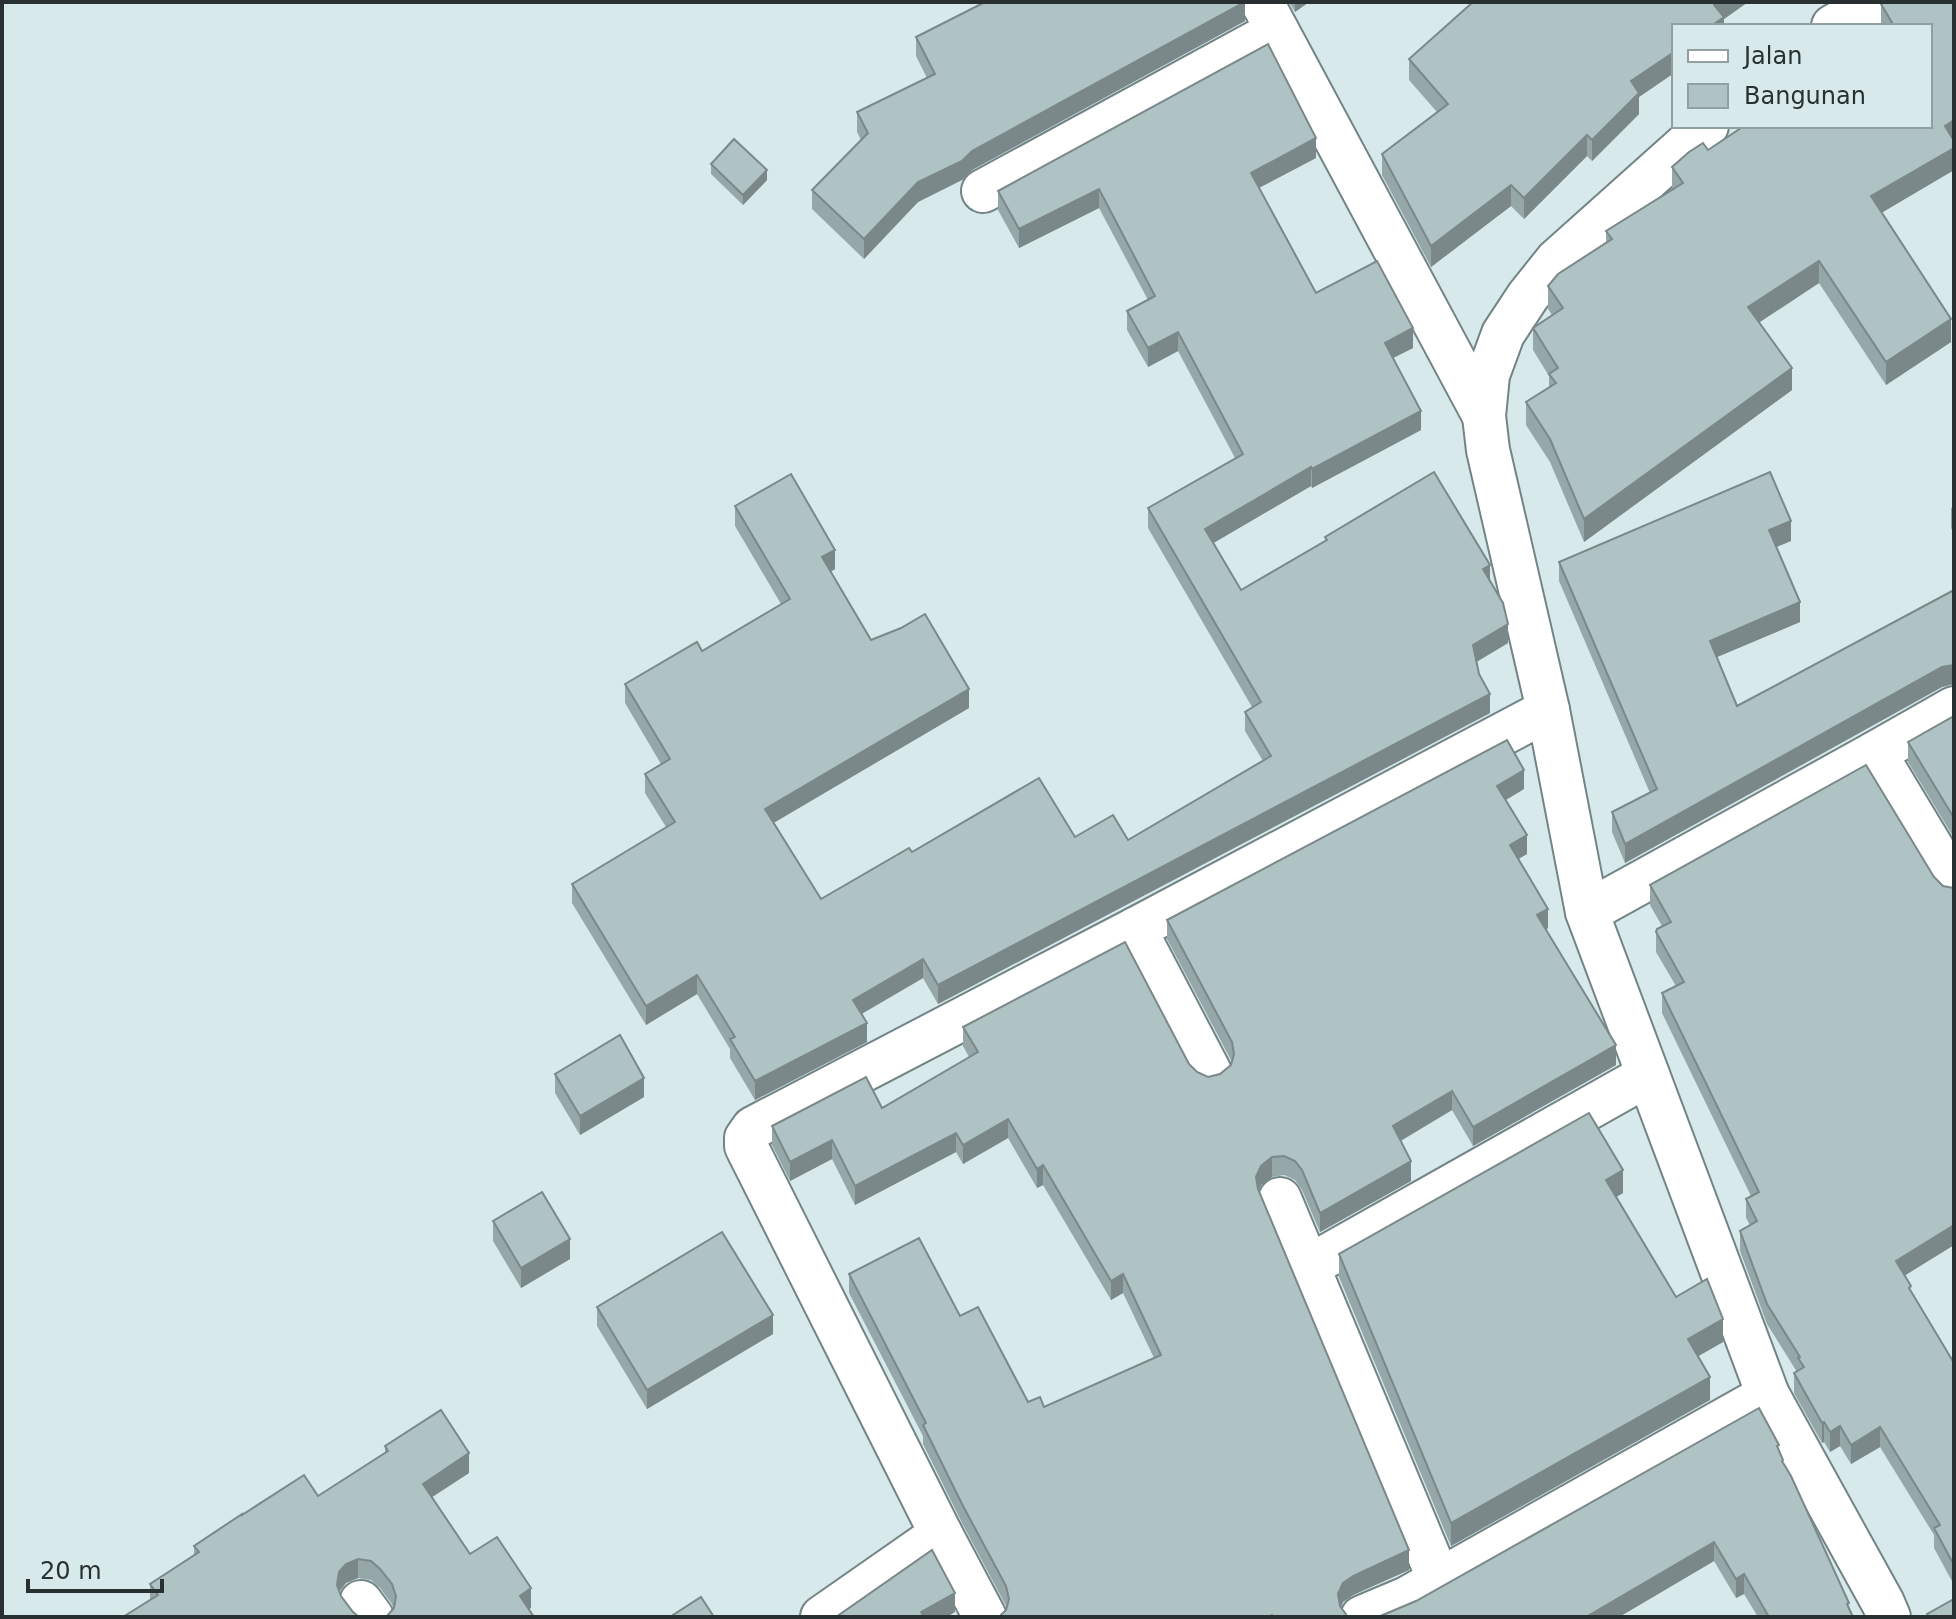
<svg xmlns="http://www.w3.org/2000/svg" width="1956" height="1619" font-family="'DejaVu Sans',sans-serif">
<rect width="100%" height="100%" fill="#d7e9eb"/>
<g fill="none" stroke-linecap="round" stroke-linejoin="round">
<defs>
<g id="street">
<path d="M1262,2L1484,416"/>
<path d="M1833,26L1876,2"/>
<path d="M1707,126L1556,261L1528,296L1503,334L1488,375L1484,416L1488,450L1548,710L1587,912L1768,1395L1883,1603L1889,1617"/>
<path d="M983,191L1277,31"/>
<path d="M1875,753L1954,884"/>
<path d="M1587,912L1875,753L1954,708"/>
<path d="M1135,929L1210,1072"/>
<path d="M1280,1199L1439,1580"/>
<path d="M1309,1266L1648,1075"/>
<path d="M361,1602L372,1617"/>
<path d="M822,1617L941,1534"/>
<path d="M985,1617L941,1534L746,1146V1138L753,1128L1135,929L1548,710"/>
<path d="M1362,1617L1407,1598L1768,1395"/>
</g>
</defs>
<use href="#street" stroke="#728486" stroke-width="46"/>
<use href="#street" stroke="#fff" stroke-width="42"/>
</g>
<g fill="#96a7a9">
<path d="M1289,2H1309L1295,12Z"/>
<path d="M1473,2H1748L1724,19V26H1674V73L1639,97V114L1592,161L1587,156L1524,219L1511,206L1431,267L1382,175V154L1437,112L1409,80V59Z"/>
<path d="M1954,2V170L1881,213L1951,342L1886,385L1819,283L1759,322L1792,390L1584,542L1550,462L1526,425V402L1549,387V376L1533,350V328L1552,315L1548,309V286L1606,242V231L1672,189V167L1708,150L1930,26H1881V4Z"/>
<path d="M1245,21L972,170L962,180L918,202L864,259L812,209V190L861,140L857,132V112L927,78L916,56V37Z"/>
<path d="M1316,158L1259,188L1316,293L1413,348L1393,358L1421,430L1312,488L1311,486L1213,543L1241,590L1325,540V537L1490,580L1508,643L1476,662L1490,713L938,1004L923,978L861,1014L867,1042L755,1100L730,1058V1049L697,994L646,1025L572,903V884L666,827L645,793V774L661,764L625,703V684L702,651L781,604L735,526V506L835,569L831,572L871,640L969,708L773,823L821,899L912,852L1075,837L1128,840L1263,761L1245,731V712L1252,707L1148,528V508L1235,458L1178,351L1148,367L1127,330V311L1148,300L1099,208L1019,248L998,210V191Z"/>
<path d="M711,164L767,180L743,205L711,174Z"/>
<path d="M1954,506V534L1951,528V508Z"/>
<path d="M1791,541L1776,547L1800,622L1717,657L1737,706L1954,590V684L1942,687L1625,863L1612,832V812L1650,793L1559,581V562Z"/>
<path d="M1954,716V838L1908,762V742Z"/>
<path d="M1524,789L1506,800L1527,854L1518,859L1548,928L1546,930L1616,1065L1473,1146L1452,1110L1401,1141L1411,1181L1320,1232L1302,1190L1295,1180L1284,1175L1272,1177L1261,1185L1259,1191L1409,1570L1353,1595L1343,1602L1341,1608L1348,1617H1001V1615L1006,1610V1606L962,1523L923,1444V1436L849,1293V1274L960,1316L1028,1402L1044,1407L1154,1358L1123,1293L1111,1300L1043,1185L1037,1188L1008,1138L963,1164L956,1152L855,1205L832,1159L790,1181L772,1145V1126L882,1108L969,1057L963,1046V1027L1189,1064L1197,1072L1208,1077L1220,1074L1231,1065L1232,1062L1167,939V920Z"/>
<path d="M1650,885L1954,1245L1905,1275L1911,1292L1954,1363V1585L1934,1548V1535L1880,1447L1851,1464L1840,1446L1830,1452L1824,1442L1822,1443L1794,1393V1373L1797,1372L1767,1324L1740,1251V1231L1750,1225L1746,1218V1199L1751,1196L1662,1013V993L1676,986L1656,952V932L1662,926L1650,905Z"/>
<path d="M555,1074L644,1097L580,1135L555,1093Z"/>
<path d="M1623,1193L1616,1197L1676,1297L1723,1342L1698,1356L1710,1400L1451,1546L1339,1277V1254Z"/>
<path d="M493,1221L570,1259L521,1288L493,1241Z"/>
<path d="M597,1307L773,1334L647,1409L597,1326Z"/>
<path d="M385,1446L469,1473L432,1497L470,1554L531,1608H393L392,1604L380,1588L371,1580L358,1578L346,1583L340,1591L150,1600V1584L194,1555V1546L242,1515L318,1496L385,1453Z"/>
<path d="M1779,1451L1783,1464L1853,1617H1758L1744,1594L1736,1598L1714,1561L1619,1617H1378Z"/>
</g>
<g fill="#7a8889">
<path d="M1245,2V21L972,170L962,180L918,202L864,259V239L918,182L972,151Z"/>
<path d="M1295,2H1309L1295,12Z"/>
<path d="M1718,2H1748L1724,19V26H1711L1714,5Z"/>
<path d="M1674,52V73L1639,97V114L1592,161V140L1631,81Z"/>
<path d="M1954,120V143L1945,126Z"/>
<path d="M1587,135V156L1524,219V198Z"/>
<path d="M1316,138V158L1251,192V173Z"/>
<path d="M1954,148V170L1871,219V196Z"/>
<path d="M767,170V180L743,205V195Z"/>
<path d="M1511,185V206L1431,267V246Z"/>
<path d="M1099,189V208L1019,248V229Z"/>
<path d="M1819,261V283L1748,330V307Z"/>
<path d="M1951,319V342L1886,385V362Z"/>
<path d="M1413,328V348L1385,362V343Z"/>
<path d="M1178,332V351L1148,367V348Z"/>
<path d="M1792,368V390L1584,542V519Z"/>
<path d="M1421,411V430L1312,488V469Z"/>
<path d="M1311,467V486L1205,548V529Z"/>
<path d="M1791,521V541L1769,550V530Z"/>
<path d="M835,550V569L822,576V557Z"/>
<path d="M1490,565V584L1483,569Z"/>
<path d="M1800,602V622L1710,660V641Z"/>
<path d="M1508,624V643L1473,664V645Z"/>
<path d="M1953,664V684L1942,687L1625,863V844L1942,667Z"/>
<path d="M969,689V708L765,828V809Z"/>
<path d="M1490,694V713L938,1004V985Z"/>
<path d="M1524,770V789L1497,805V786Z"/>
<path d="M1527,835V854L1510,864V845Z"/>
<path d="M1548,909V928L1537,935V915Z"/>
<path d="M923,959V978L853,1019V1000Z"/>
<path d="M697,975V994L646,1025V1006Z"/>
<path d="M867,1023V1042L755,1100V1081Z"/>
<path d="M1616,1045V1065L1473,1146V1127Z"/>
<path d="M644,1078V1097L580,1135V1116Z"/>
<path d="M1452,1091V1110L1393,1145V1126Z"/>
<path d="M1008,1119V1138L963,1164V1145Z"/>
<path d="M956,1133V1152L855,1205V1186Z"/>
<path d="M832,1140V1159L790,1181V1162Z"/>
<path d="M1272,1157V1177L1261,1185L1256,1197V1177L1261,1166Z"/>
<path d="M1411,1161V1181L1320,1232V1213Z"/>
<path d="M1043,1165V1185L1037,1188V1169Z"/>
<path d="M1623,1170V1193L1606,1203V1180Z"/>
<path d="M1954,1225V1245L1896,1281V1261Z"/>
<path d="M570,1239V1259L521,1288V1268Z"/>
<path d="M1123,1274V1293L1111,1300V1281Z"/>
<path d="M773,1315V1334L647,1409V1390Z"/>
<path d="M1723,1319V1342L1688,1362V1339Z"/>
<path d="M1710,1377V1400L1451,1546V1523Z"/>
<path d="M1824,1422V1442L1822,1443V1423Z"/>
<path d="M1840,1426V1446L1830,1452V1432Z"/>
<path d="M1880,1427V1447L1851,1464V1445Z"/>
<path d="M469,1453V1473L423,1503V1484Z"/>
<path d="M1714,1542V1561L1619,1617H1586Z"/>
<path d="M1409,1550V1570L1353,1595L1343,1602L1338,1613V1594L1343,1583L1353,1576Z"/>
<path d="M358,1559V1578L346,1583L339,1592L337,1585L339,1572L346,1564Z"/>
<path d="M1744,1574V1594L1736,1598V1579Z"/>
<path d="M531,1588V1608L520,1615V1596Z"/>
<path d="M955,1593V1612L947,1617H921V1612Z"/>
</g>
<g fill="#afc2c4" stroke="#7a8889" stroke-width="2">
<path d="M985,2H1245L972,151L962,161L918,182L864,239L812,190L868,133L857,112L935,74L916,37Z"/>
<path d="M1473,2H1718L1714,5L1724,17L1711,26H1674V52L1631,81L1639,93L1592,140L1587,135L1524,198L1511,185L1431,246L1382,154L1448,104L1409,59Z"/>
<path d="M1884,2H1954V120L1945,126L1954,141V148L1871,196L1951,319L1886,362L1819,261L1748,307L1792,368L1584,519L1550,439L1526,402L1556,383L1549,374L1558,368L1533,328L1563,308L1548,286L1558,274L1612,239L1606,231L1683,183L1672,167L1689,152L1703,143L1708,150L1744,126H1930V26H1894L1881,4Z"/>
<path d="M1268,44L1316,138L1251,173L1316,293L1377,261L1413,328L1385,343L1421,411L1312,469L1311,467L1205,529L1241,590L1327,540L1325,537L1434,472L1490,565L1483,569L1503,603L1508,624L1473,645L1479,674L1490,694L938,985L923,959L853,1000L867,1023L755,1081L730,1039L735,1037L697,975L646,1006L572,884L675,822L645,774L670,759L625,684L697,642L702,651L790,599L735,506L791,474L835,550L822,557L871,640L901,628L925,614L969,689L765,809L821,899L909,848L912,852L1039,778L1075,837L1113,815L1128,840L1271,756L1245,712L1261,702L1148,508L1243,454L1178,332L1148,348L1127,311L1155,296L1099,189L1019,229L998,191Z"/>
<path d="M734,139L767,170L743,195L711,164Z"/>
<path d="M1770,472L1791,521L1769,530L1800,602L1710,641L1737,706L1954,590V665L1942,667L1625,844L1612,812L1657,789L1559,562Z"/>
<path d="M1954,716V818L1908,742Z"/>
<path d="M1507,740L1524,770L1497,786L1527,835L1510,845L1548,909L1537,915L1616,1045L1473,1127L1452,1091L1393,1126L1411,1161L1320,1213L1302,1170L1295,1161L1284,1156L1272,1157L1261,1166L1256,1177L1258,1189L1409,1550L1353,1576L1343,1583L1338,1594L1340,1606L1348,1617H1273L1272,1615L1268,1617H1002L1001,1615L1006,1610L1009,1599L1006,1586L962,1504L923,1425L926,1423L849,1274L919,1238L960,1316L978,1307L1028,1402L1040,1397L1044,1407L1161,1355L1123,1274L1111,1281L1043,1165L1037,1169L1008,1119L963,1145L956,1133L855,1186L832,1140L790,1162L772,1126L866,1077L882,1108L978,1052L963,1027L1125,942L1189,1064L1197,1072L1208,1077L1220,1074L1231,1065L1234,1054L1232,1042L1167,920Z"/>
<path d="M1866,765L1934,877L1943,886L1954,888V1225L1896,1261L1911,1286L1909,1288L1954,1363V1565L1934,1528L1940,1525L1880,1427L1851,1445L1840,1426L1830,1432L1824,1422L1822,1423L1794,1373L1804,1367L1798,1358L1800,1357L1767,1304L1740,1231L1757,1221L1746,1199L1759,1192L1662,993L1684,982L1656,932L1657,929L1671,922L1650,885Z"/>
<path d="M620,1035L644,1078L580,1116L555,1074Z"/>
<path d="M1589,1113L1623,1170L1606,1180L1676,1297L1707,1279L1723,1319L1688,1339L1710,1377L1451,1523L1339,1254Z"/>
<path d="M542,1192L570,1239L521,1268L493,1221Z"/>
<path d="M722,1232L773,1315L647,1390L597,1307Z"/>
<path d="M1759,1408L1779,1445L1777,1446L1783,1460L1782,1461L1791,1476L1849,1603L1847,1604L1853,1617H1769L1744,1574L1736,1579L1714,1542L1586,1617H1378L1416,1601Z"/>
<path d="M441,1410L469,1453L423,1484L470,1554L497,1537L531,1588L520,1596L534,1617H386L394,1608L396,1596L392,1584L380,1569L371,1561L358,1559L346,1564L339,1572L337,1585L341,1596L353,1612L359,1617H123L158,1595L150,1584L199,1552L194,1546L242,1514V1515L304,1475L318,1496L388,1451L385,1446Z"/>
<path d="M932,1550L955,1593L921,1612L924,1617H836Z"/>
<path d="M701,1597L714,1617H670Z"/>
<path d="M1954,1599V1617H1929L1927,1614Z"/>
</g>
<rect width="1956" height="1619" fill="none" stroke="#293031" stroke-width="8"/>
<rect x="1672" y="24" width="260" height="104" fill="#d7e9eb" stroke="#919fa1" stroke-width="2"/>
<rect x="1688" y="50" width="40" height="12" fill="#ffffff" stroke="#919fa1" stroke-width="2"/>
<text x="1744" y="64" font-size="24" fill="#293031">Jalan</text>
<rect x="1688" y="84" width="40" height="24" fill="#afc2c4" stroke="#919fa1" stroke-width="2"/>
<text x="1744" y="104" font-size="24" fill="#293031">Bangunan</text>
<path d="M28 1579v12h134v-12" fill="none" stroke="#293031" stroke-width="4"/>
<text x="40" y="1579" font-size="24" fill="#293031" stroke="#d7e9eb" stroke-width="6" paint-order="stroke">20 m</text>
</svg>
